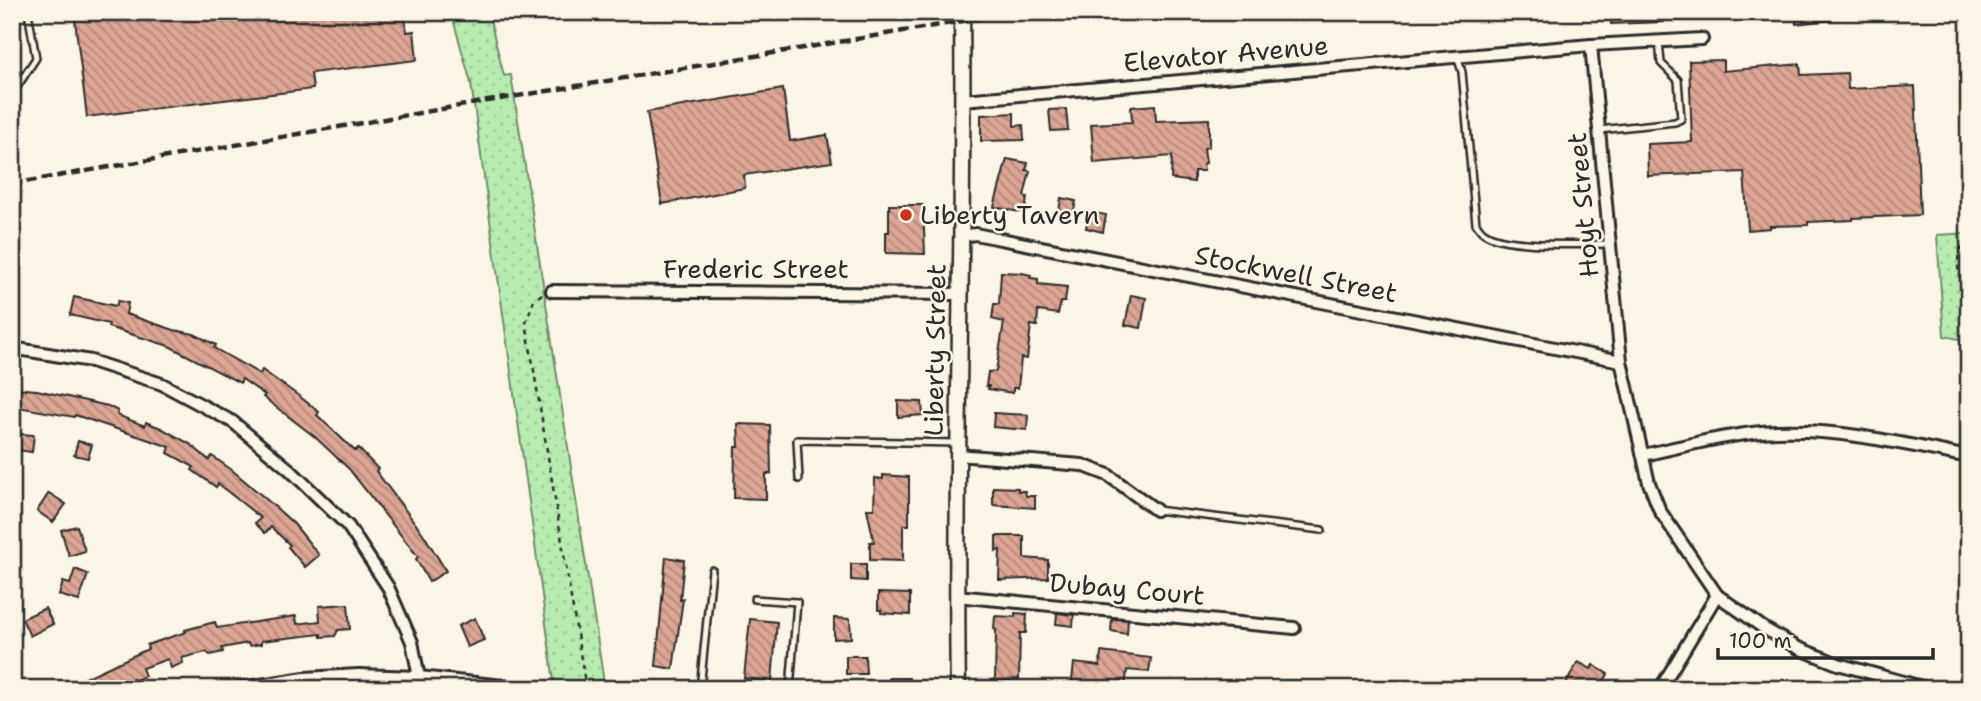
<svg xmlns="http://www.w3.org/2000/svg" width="1981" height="701" font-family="'Shantell Sans',sans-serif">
<defs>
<pattern id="park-dots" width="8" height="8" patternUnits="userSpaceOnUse" patternTransform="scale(1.75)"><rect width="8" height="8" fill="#b6edaf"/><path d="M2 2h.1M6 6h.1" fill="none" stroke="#9dcb97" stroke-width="1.8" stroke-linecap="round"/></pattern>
<pattern id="building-back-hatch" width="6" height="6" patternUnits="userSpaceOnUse" patternTransform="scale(1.75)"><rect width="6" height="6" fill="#dca594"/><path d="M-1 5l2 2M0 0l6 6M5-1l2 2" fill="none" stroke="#b38779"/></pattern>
</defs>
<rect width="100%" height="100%" fill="#fcf5e5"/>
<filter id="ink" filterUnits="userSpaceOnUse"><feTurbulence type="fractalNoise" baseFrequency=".0143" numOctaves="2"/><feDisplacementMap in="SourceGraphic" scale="14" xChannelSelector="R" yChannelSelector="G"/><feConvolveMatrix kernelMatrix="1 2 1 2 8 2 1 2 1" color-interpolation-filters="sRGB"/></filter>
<g filter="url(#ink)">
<g fill="url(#park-dots)" stroke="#708c6d" stroke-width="2">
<path d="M451,12H488L504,76L511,75L605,689H555L471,83Z"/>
<path d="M1969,233V341L1944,336L1937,235Z"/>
</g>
<g fill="url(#building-back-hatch)" stroke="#2b2b2b" stroke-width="2">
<path d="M74,12H404L407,32L414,31L417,60L311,73L313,89L87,117Z"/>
<path d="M1611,12H1664V22L1611,24Z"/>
<path d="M1795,12H1830V20L1796,24Z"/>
<path d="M1723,60V71L1800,64L1801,75L1847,73L1848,89L1915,86L1920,215L1853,218V220L1808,222V225L1770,226V228L1748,230L1744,172L1648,176L1647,144L1692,142L1689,61Z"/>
<path d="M783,89L790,141L827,135L832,162L744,175L745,188L662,204L647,112Z"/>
<path d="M1155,105L1156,121L1209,119V147L1204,148L1206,163L1203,164L1204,171H1194V182L1171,179L1172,156L1094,163L1091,124L1132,122L1131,107Z"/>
<path d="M1066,109L1068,130L1051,131L1049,110Z"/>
<path d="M1014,113V126L1023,125L1024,140L981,141V115Z"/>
<path d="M1007,159L1028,163L1026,170L1030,171L1024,196L1027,197L1025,213L994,207Z"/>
<path d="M1061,198L1076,201L1073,215L1059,212Z"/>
<path d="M889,205H923L925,254L886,253V232H889Z"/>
<path d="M1089,212L1106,215L1103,232L1086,228Z"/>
<path d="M1001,272L1022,273L1031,275L1030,278L1038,279V284L1067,287L1065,302H1061L1058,314L1038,311L1037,326L1031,325L1027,359L1021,358L1018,388H1013V393L988,389L989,386H986L988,372L996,371L1004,322L992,319L994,304H999Z"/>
<path d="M1131,295L1146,298L1141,328L1125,325Z"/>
<path d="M74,297L116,306L118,301L128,303L126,314L174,330L194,334L216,345L214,348L260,374L262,370L299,396L319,412L317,415L355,451L358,448L378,469L376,471L424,535L446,571L429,582L416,559L418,557L349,469L315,437L263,397L265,395L242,379L240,383L169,346L108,327L109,324L70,315Z"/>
<path d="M12,388L37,390L108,406L118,411L117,415L145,426L146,422L161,428L190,444L209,460L212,456L232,470L273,505L294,524L319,555L305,567L288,547L290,545L271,527L265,533L255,523L261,518L218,484L216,487L192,470L194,467L168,453L170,447L75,415L74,417L12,406Z"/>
<path d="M898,401L922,402L923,415L898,417Z"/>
<path d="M994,413L1028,415L1027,430L993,427Z"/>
<path d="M738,424L770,425L771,474H766V499L734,498L735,447H739Z"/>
<path d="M19,434L34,435L32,452L17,450Z"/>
<path d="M78,441L92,445L88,458L74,455Z"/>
<path d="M883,475L909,477V525H904L903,527V561L870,560V542H874L867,509H874L875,478L883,479Z"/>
<path d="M993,487L1018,488V491H1025L1026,496H1035V508L993,505Z"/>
<path d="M49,493L66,504L53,522L37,511Z"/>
<path d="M77,526L85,551L69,556L61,530Z"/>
<path d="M996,536H1024V558L1048,560V578L999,580L1000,550L996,551Z"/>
<path d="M666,557L684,560L680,600L683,599L673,669L656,666Z"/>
<path d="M851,564H866V581L851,580Z"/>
<path d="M75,569L88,574L79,601L59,595L63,582L70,584Z"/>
<path d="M878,593L910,594V615L881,613V610H878Z"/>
<path d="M348,604L350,629L338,630L335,636L321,637V634L261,641V644L249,646L248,643L222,648L223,652L210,655L206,652L182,658L183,663L171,668L168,659L142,668L145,676L134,681L133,679L110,689H61L148,649L147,645L186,632L185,630L215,622L217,628L296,616L297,624L320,621L319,606Z"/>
<path d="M45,608L53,624L30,636L22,619Z"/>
<path d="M1015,613L1027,614L1026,633H1020L1019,679L995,681L996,630L994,629L995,616L1015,617Z"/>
<path d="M1057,613L1074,615L1073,626L1056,624Z"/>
<path d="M475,618L484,640L467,647L458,626Z"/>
<path d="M834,618L850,619L851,638L834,639Z"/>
<path d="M750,619L777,622L772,681L744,678Z"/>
<path d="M1112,619L1128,620L1127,634L1111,631Z"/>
<path d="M1101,652L1151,658L1149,672L1127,670L1125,689H1071L1074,663L1100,666Z"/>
<path d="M846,656H865L866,674H846Z"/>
<path d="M1578,662L1591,669L1593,665L1608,674L1600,689H1563Z"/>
<rect x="889" y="678" width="20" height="11"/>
</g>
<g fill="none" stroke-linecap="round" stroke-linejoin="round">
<defs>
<g id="service">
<path d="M1457,56L1462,72L1476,224C1479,227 1480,230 1483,232C1501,248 1584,244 1610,244"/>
<path d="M12,88L17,87L36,58L28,12"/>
<path d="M1599,130L1675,122L1681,119L1678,80L1661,63L1659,41"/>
<path d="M799,479L797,440L957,443"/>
<path d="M1156,510L1322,530"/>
<path d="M754,599L797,602L790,689"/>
<path d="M700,689L712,570"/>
</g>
<g id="minor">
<path d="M1591,45L1621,361L1649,483L1660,511L1717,595L1765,629L1798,648L1838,664L1929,689"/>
<path d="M963,100L1591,45L1702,39"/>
<path d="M962,236L975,234L1621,361"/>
<path d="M552,291L960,294"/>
<path d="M12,348L91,361L162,384L233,422L290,470L348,526L388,587L412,642L419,677L533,689"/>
<path d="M957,455L1082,465L1108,475L1156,510"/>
<path d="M1644,455C1688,445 1732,433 1777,431C1842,429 1905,444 1969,457"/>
<path d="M956,596L1294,628"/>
<path d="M234,689L305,678L358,675L419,677"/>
<path d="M1660,689L1717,595"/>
</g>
<path id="tertiary" d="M958,689C954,463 965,238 962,12"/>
</defs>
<use href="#service" stroke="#2b2b2b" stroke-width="10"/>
<use href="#minor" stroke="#2b2b2b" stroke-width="16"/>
<use href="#tertiary" stroke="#2b2b2b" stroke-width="19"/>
<g stroke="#2b2b2b" stroke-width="2.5" stroke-dasharray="5 5" stroke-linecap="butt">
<path d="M1969,239C1950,254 1959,280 1969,299"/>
<path d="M542,294L534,300L526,322L586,689"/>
</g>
<use href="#service" stroke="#fcf5e5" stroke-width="5"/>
<use href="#minor" stroke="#fcf5e5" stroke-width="10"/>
<use href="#tertiary" stroke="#fcf5e5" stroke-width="14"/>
<path stroke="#2b2b2b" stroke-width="4.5" stroke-dasharray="10 5" stroke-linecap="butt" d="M12,184L482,102L1017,12"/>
</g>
</g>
<circle fill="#c8321e" stroke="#fcf5e5" stroke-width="2.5" cx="906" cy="215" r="7"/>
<g text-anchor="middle" stroke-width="5" stroke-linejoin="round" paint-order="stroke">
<g font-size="26" fill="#2b2b2b" stroke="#fcf5e5">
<text transform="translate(1226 54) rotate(-5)" y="9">Elevator Avenue</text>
<text transform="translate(1583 205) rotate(-95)" y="9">Hoyt Street</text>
<text x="756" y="278">Frederic Street</text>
<text transform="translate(1296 274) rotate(11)" y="9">Stockwell Street</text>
<text transform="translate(935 350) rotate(-89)" y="9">Liberty Street</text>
<text transform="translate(1127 589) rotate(5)" y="9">Dubay Court</text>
</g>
<g font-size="26" fill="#2b2b2b" stroke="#fcf5e5" text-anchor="start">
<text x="920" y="224">Liberty Tavern</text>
</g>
</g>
<rect width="1981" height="701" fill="none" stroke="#fcf5e5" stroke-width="42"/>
<rect x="21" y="21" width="1939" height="659" fill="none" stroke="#2b2b2b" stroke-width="2.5" filter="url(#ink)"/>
<path d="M1718 648v10h215v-10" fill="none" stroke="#2b2b2b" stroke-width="3.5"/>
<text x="1729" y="648" font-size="21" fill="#2b2b2b" stroke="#fcf5e5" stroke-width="5" paint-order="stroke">100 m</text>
</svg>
